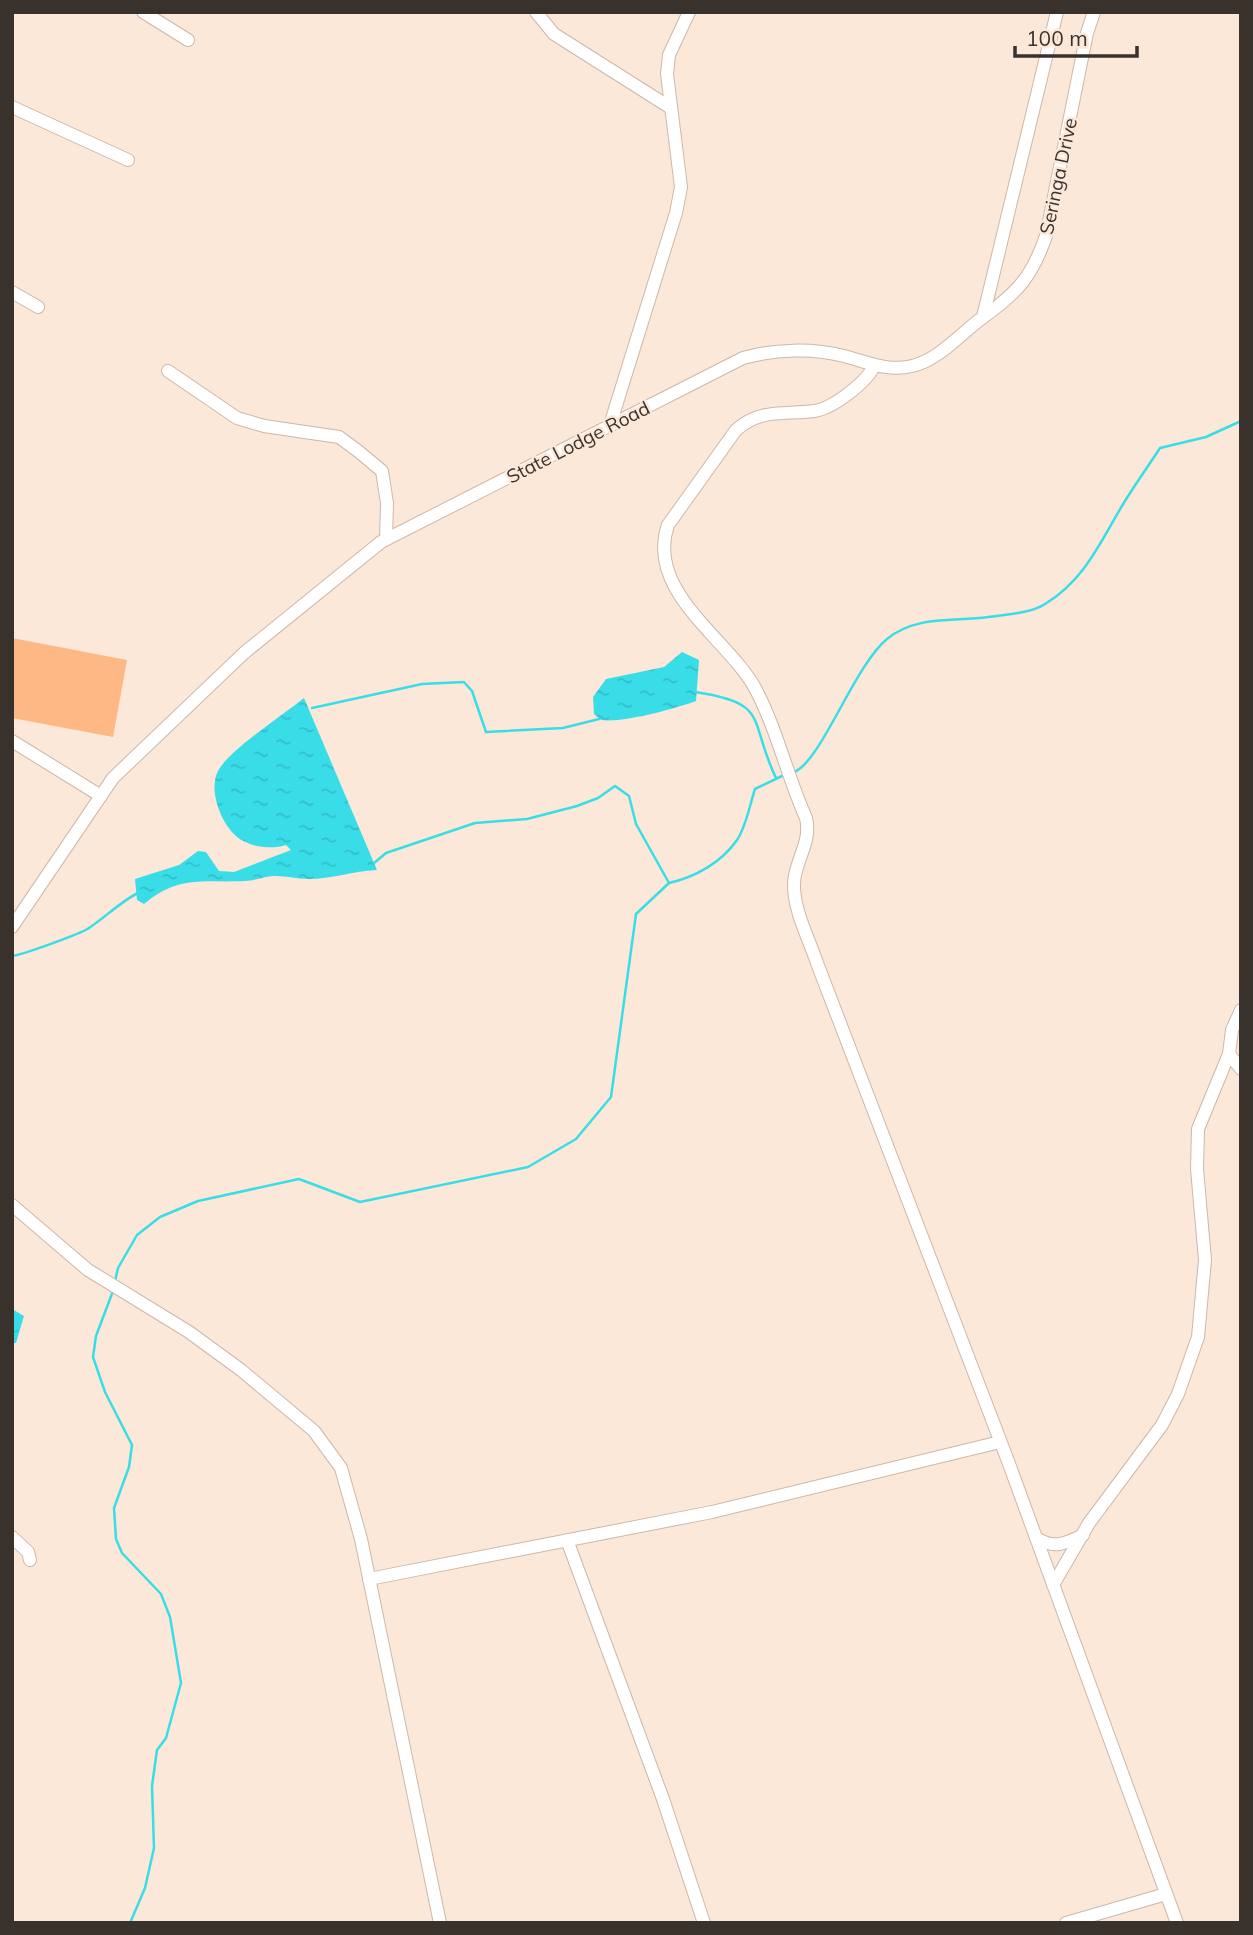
<svg xmlns="http://www.w3.org/2000/svg" width="1253" height="1935" font-family="Mulish,sans-serif">
<defs>
<pattern id="water-ripples" width="26" height="14" patternUnits="userSpaceOnUse" patternTransform="scale(1.75)"><rect width="26" height="14" fill="#39dde7"/><path d="M2 4q2-2 4 0t4 0M15 11q2-2 4 0t4 0" fill="none" stroke="#33bec6"/></pattern>
</defs>
<rect width="100%" height="100%" fill="#fce8d9"/>
<path fill="#feb886" d="M12,638L127,660L113,737L12,718Z"/>
<g fill="url(#water-ripples)">
<path d="M682,652L699,660L696,701C674,709 623,723 601,720L594,714L593,697L606,679L664,667Z"/>
<path d="M304,698L377,870C353,871 332,879 308,879C298,879 287,876 276,876C265,875 256,881 245,881C203,883 179,875 144,904L137,900L135,879L179,865L198,851L206,852L219,871L234,872L291,850L286,845C271,850 247,847 235,835C221,822 208,790 218,771C228,751 283,715 304,698Z"/>
<path d="M12,1309L24,1316L16,1343H12Z"/>
</g>
<g fill="none" stroke-linecap="round" stroke-linejoin="round">
<g stroke="#39dde7" stroke-width="2.5">
<path d="M695,692C771,703 748,720 776,778"/>
<path d="M312,708L422,684L464,682L472,691L486,732L563,728L599,719"/>
<path d="M794,772C821,762 854,666 887,639C916,615 954,622 988,617C1004,615 1032,613 1045,604C1086,579 1101,540 1125,501C1136,483 1149,465 1160,448L1206,437L1241,421"/>
<path d="M374,863L386,853L475,823L527,819L577,806L598,798L615,786L629,796L636,824L669,883C695,877 721,863 737,840C746,827 750,804 755,789L784,775"/>
<path d="M12,956C22,955 80,934 89,928C104,918 123,900 138,893"/>
<path d="M115,1281L118,1268L137,1235L160,1217L198,1201L299,1179L360,1202L528,1167L576,1139L611,1097L636,914L669,883"/>
<path d="M113,1291L96,1336L93,1357L105,1392L132,1445L129,1467L114,1508L116,1539L122,1553L161,1594L170,1617L181,1683L166,1738L157,1750L152,1786L154,1848L145,1888L130,1923"/>
</g>
<defs>
<g id="minor">
<path d="M143,12L188,40"/>
<path d="M536,12L554,34L671,108"/>
<path d="M12,107L128,160"/>
<path d="M12,292L38,307"/>
<path d="M983,317L1057,12"/>
<path d="M874,366C867,382 832,409 814,411C784,415 761,408 736,430L668,525C645,591 728,639 755,688C777,729 787,776 806,818C812,842 795,860 794,883C793,909 809,939 817,963L1008,1461L1177,1923"/>
<path d="M168,371L237,418L264,426L339,437L358,451L382,471L387,503L386,539"/>
<path d="M610,425L676,213L681,187L667,74L669,55L689,12"/>
<path d="M12,741L101,796"/>
<path d="M12,927L113,778L244,653L381,542L743,358C775,349 812,348 844,356C867,362 888,372 912,366C939,360 961,333 982,318C1017,293 1032,277 1046,236L1087,33L1094,12"/>
<path d="M1229,1054L1241,1069"/>
<path d="M12,1205L88,1270L189,1332L241,1370L314,1431L341,1468L361,1539L440,1923"/>
<path d="M12,1537L28,1552L30,1560"/>
<path d="M1036,1538C1054,1549 1065,1544 1083,1535"/>
<path d="M567,1540L663,1799L704,1923"/>
<path d="M369,1579L712,1512L1000,1442"/>
<path d="M1053,1585L1089,1523L1162,1425L1178,1394L1198,1337L1205,1260L1197,1169L1198,1129L1229,1054L1232,1030L1241,1010"/>
<path d="M1066,1923L1166,1894"/>
</g>
</defs>
<use href="#minor" stroke="#ccb8ab" stroke-width="14"/>
<use href="#minor" stroke="#fff" stroke-width="12"/>
</g>
<g text-anchor="middle" stroke-width="5" stroke-linejoin="round" paint-order="stroke">
<g font-size="19" fill="#39312c" stroke="#fce8d9">
<text transform="translate(1058 176) rotate(-78)" y="7">Seringa Drive</text>
<text transform="translate(578 442) rotate(-27)" y="7">State Lodge Road</text>
</g>
</g>
<rect width="1253" height="1935" fill="none" stroke="#39312c" stroke-width="28"/>
<path d="M1015 46v10h122v-10" fill="none" stroke="#39312c" stroke-width="3.5"/>
<text x="1026" y="46" font-size="21" fill="#39312c" stroke="#fce8d9" stroke-width="5" paint-order="stroke">100 m</text>
</svg>
